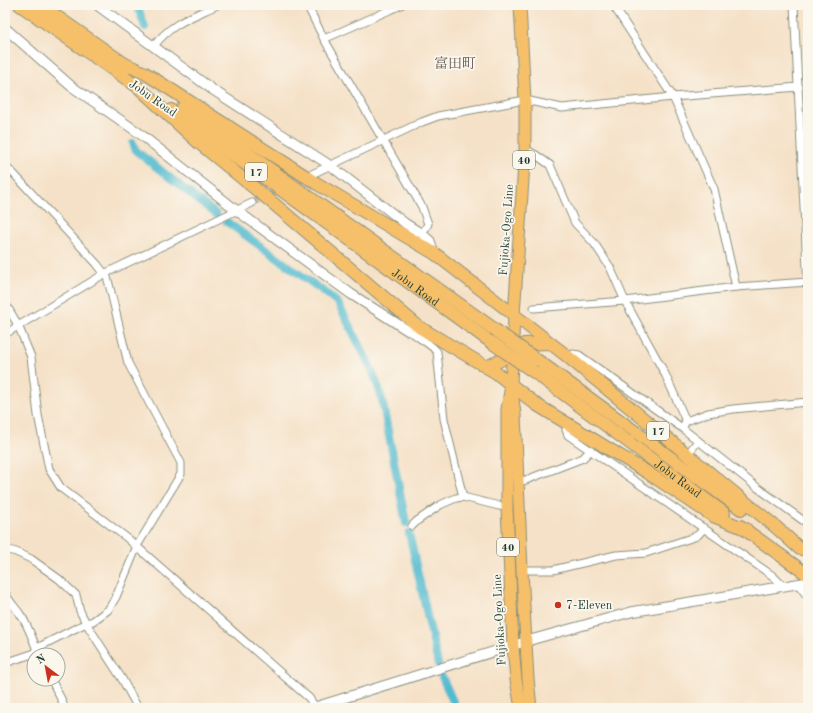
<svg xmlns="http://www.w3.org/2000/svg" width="813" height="713" font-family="'Old Standard TT','Noto Serif JP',serif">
<rect width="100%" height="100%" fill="#fbf7ec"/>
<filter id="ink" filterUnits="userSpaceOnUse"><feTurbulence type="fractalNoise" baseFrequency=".025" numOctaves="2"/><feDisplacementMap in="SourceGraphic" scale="8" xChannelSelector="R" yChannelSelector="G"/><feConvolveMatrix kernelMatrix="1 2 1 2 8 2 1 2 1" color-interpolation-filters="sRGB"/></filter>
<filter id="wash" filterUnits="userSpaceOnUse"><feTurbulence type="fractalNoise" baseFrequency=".012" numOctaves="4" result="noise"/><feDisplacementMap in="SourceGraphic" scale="16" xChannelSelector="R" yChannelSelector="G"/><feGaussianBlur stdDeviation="0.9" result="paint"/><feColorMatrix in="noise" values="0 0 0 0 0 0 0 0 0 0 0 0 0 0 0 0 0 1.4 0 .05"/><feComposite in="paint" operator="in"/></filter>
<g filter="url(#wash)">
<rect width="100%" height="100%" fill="#f5e1c7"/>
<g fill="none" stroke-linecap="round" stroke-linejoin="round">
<g stroke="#52bbd0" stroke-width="8">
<path d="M137,5L145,27"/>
<path d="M133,143L135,149L140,154L216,214"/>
<path d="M227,222L330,296L338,303L372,370L381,395L406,523"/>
<path d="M409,533L438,664"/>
<path d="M442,677L456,708"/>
</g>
</g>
</g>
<g filter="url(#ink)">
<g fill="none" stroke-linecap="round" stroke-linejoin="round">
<path stroke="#cac0aa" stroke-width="7" stroke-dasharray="7 3.5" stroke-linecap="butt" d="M252,203L308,177"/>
<defs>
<g id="minor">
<path d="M307,5L324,39L422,207L428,224L422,234"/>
<path d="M613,5L673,97L714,189L736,287"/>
<path d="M794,5L808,287"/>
<path d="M324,39L401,5"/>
<path d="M154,46C171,23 192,17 217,5"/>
<path d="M525,149L536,155L550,165L575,223L594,243L610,267L625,301L665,374L686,421"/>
<path d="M5,167L13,173L97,264L107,277L109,284L128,363L181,463V474L137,546L116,597L108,610L93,621L86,623L37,648"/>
<path d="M312,174L422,122L438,116L525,100L562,108L673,97L799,87"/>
<path d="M5,303L18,325L31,357L38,415L49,469L61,488L127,538L309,698L315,707"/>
<path d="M534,308L625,301L736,287L808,282"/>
<path d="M412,332C418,338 434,346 437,352L444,419L463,497"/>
<path d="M5,334L104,274L252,203"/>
<path d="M567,356L573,354L579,355L682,428L758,488L808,524"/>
<path d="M567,423L566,430L568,435L773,576L783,586"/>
<path d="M684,425L686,421L708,413L733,409L808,402"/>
<path d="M690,451L698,441"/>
<path d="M517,482L526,480L583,458L591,450"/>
<path d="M412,526L417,521L440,505L456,498L463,497L499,506L507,507"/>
<path d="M5,549L16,552L31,559L59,579L76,595L80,611L86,623L122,679L138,708"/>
<path d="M522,570H553L616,555L646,553L694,537L698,535L704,528"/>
<path d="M798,584L808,597"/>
<path d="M5,593C9,601 15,607 20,614C29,626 33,641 39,655"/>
<path d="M5,663L38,652"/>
<path d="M51,679L62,701L64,708"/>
</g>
<g id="tertiary">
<path d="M97,5L213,90L331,166L406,224L422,234L430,241L434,253"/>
<path d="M5,28L71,86L139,133L236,210L351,294L407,330L412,332L419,327"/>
<path d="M312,708L534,639L631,612L808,582"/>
</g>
<g id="primary">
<path d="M520,5L525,100V149L514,315L511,385L507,409V507L513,646L516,680L521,708"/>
<path d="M513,399L515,414L522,570L528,679L531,708"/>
</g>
<g id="trunk">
<path d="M20,5L141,89"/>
<path d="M40,5L129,67"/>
<path d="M123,63L145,73L316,183L434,253L567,356L777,528L800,549"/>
<path d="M136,85L198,142L274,204L419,327L495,372L537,405L645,471L713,516L746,529"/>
<path d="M183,107L494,329"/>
<path id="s1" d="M171,110L491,342"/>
<path d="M537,360L741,509"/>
<path d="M486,367L501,360L512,349L524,344L549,343"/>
<path id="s2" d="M534,372L724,513"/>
<path d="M740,526L808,575"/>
</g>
</defs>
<use href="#minor" stroke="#8a8f7e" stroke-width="9"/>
<use href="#tertiary" stroke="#8a8f7e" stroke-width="11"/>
<use href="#primary" stroke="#8a8f7e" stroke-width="13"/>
<use href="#trunk" stroke="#8a8f7e" stroke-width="14"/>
<use href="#minor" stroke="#fff" stroke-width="7"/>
<use href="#tertiary" stroke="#fff" stroke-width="9"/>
<use href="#primary" stroke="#f6c06b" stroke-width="11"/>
<use href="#trunk" stroke="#f6c06b" stroke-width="12"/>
<defs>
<g id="trunk-bridge">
<path d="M494,329L537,360"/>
<path d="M491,342L534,372"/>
</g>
</defs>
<use href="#trunk-bridge" stroke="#8a8f7e" stroke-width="14" stroke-linecap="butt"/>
<use href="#trunk-bridge" stroke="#f6c06b" stroke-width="12"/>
</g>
</g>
<circle fill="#c8321e" stroke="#fbf7ec" stroke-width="1.5" cx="558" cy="605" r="4"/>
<g text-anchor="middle" stroke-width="3.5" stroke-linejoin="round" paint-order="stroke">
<g fill="#fbf7ec" stroke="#61756b" stroke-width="1">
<rect x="513" y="151" width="22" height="18" rx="3"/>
<rect x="245" y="163" width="22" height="18" rx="3"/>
<rect x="647" y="422" width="22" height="18" rx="3"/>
<rect x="497" y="538" width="22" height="18" rx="3"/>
</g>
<g font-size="11" font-weight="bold" fill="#1f3d34">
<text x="524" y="164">40</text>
<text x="256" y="176">17</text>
<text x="658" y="435">17</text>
<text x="508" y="551">40</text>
</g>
<g font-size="12" fill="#1f3d34" stroke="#fbf7ec">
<text transform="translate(153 98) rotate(35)" y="4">Jobu Road</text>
<text transform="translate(506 230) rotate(-86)" y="4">Fujioka-Ogo Line</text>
<text dy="4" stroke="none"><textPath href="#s1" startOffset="302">Jobu Road</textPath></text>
<text dy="4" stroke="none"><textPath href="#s2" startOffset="179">Jobu Road</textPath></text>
<text transform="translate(499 620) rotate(-93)" y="4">Fujioka-Ogo Line</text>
</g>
<g font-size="12" fill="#1f3d34" stroke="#fbf7ec" text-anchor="start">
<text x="566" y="609">7-Eleven</text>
</g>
<g font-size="14" fill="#645951" stroke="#fbf7ec">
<text x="455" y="68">富田町</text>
</g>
</g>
<rect width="813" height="713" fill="none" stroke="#fbf7ec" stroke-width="20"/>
<g transform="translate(46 667) rotate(328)"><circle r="19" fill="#fbf7ec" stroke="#a3ada2"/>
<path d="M0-3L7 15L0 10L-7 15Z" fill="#c8321e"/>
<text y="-6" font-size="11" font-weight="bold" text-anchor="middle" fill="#1f3d34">N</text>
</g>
</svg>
